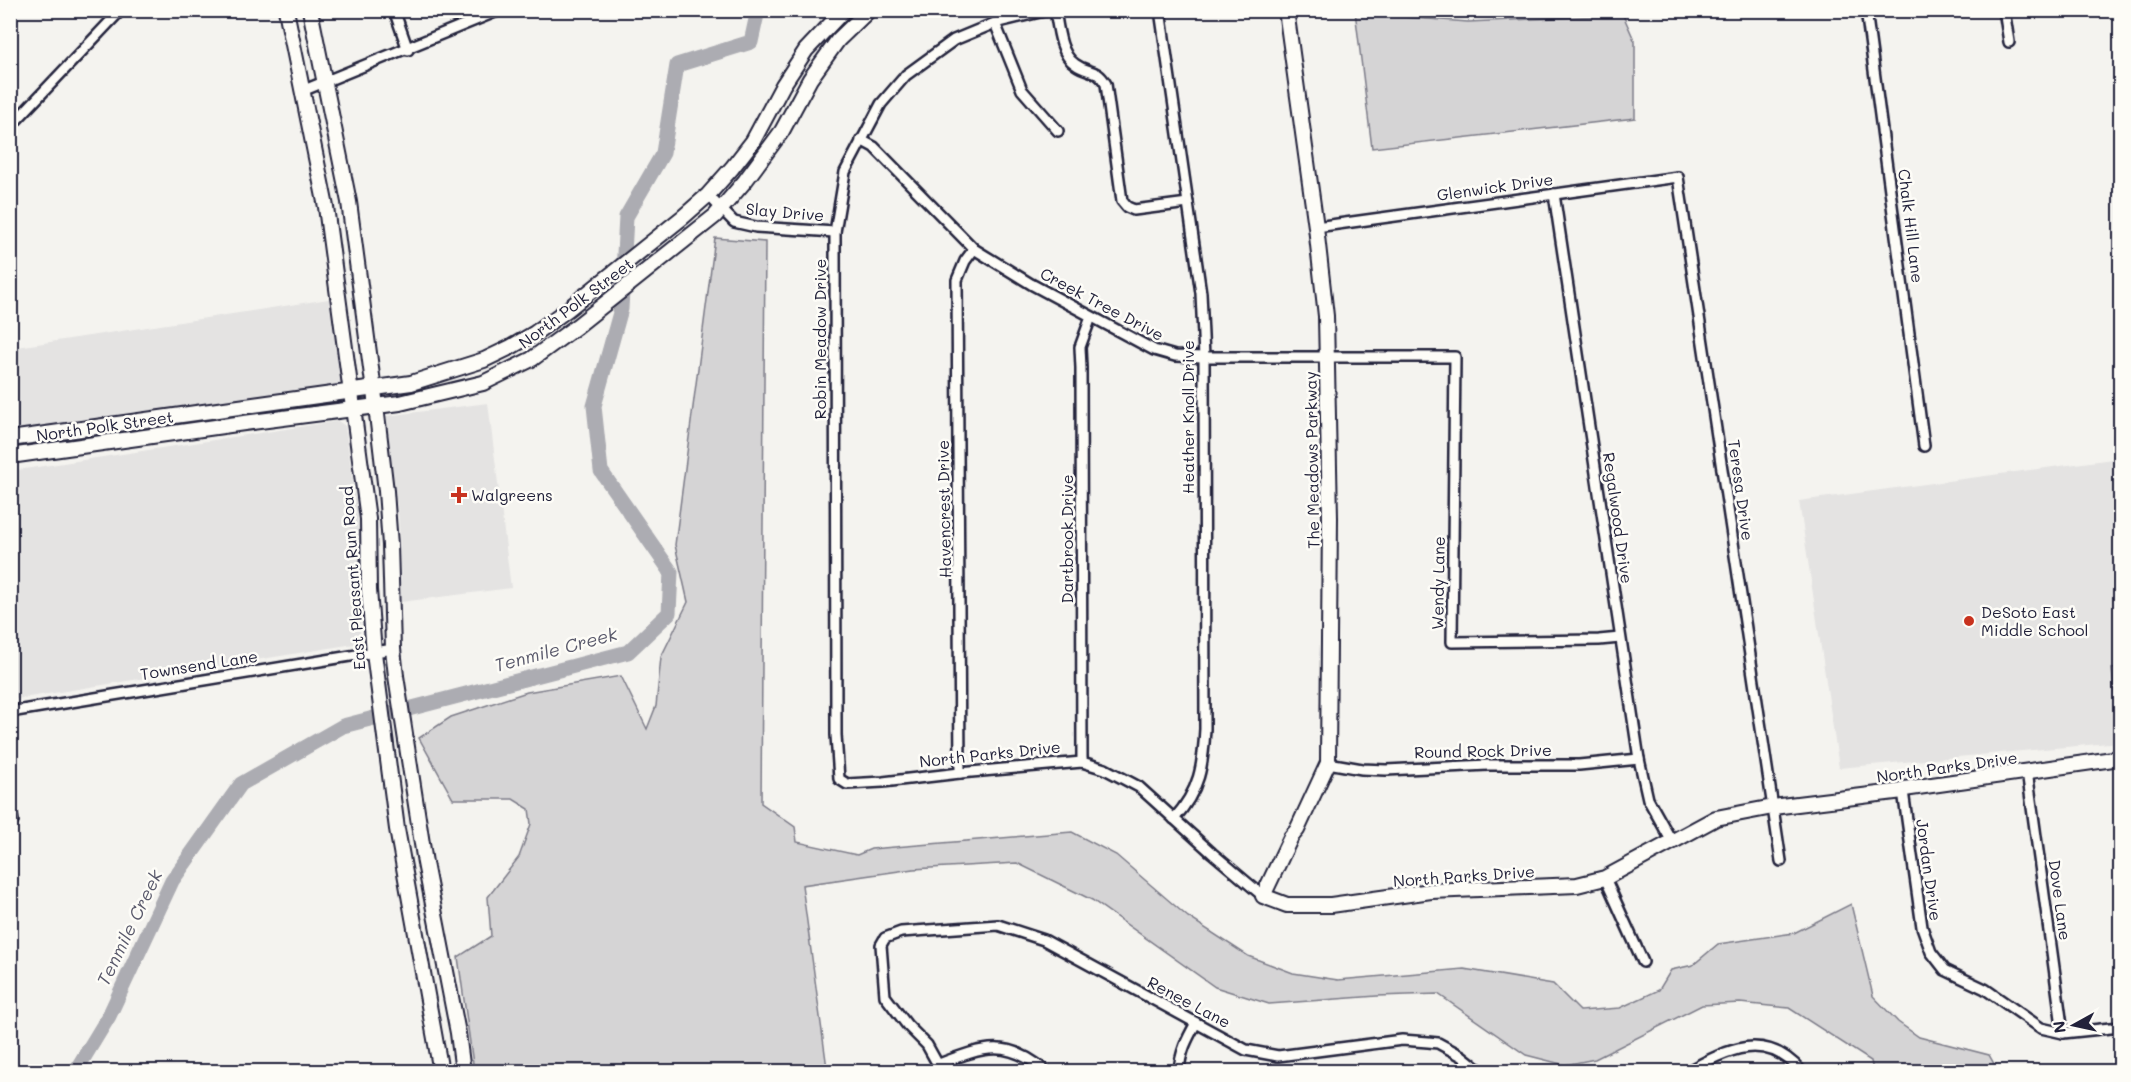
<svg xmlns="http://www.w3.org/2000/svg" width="2131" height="1082" font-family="Mali,sans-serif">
<rect width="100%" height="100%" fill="#f4f3ef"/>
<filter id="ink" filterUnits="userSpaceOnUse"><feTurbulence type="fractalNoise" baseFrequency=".0167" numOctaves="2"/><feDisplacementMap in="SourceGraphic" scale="12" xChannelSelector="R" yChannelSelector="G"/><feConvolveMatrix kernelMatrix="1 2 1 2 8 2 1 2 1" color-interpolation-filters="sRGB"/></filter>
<g filter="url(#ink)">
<g fill="#e4e3e2">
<path d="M329,299L342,387L11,430V348Z"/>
<path d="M488,403L511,588L401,602L399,523L386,416Z"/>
<path d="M338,421L345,426L360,531V643L11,700V471Z"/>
<path d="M2120,458V742L1839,768L1799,501Z"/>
</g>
<g fill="#d5d4d5" stroke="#7c7b88" stroke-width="1.5">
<path d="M1355,11H1386L1389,16L1468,22L1623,15L1635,42V118L1372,148Z"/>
<path d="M715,238L765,242L761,803L795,827L797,842L857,855L871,849L1072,832L1116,855L1188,917L1248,956L1293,973L1338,980L1464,969L1553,984L1580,1011L1620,1008L1659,990L1671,970L1693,965L1718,944L1794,933L1851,904L1873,996L1898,1022L1919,1037L1989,1055L1998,1071H1873L1871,1061L1789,1008L1740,1003L1702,1005L1595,1059L1565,1065L1526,1055L1438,994L1377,996L1269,1004L1215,987L1092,900L1017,863L913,869L802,885L827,1068L791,1072L474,1071L458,957L491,936L488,897L519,857L531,824L529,809L513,799H453L419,738L451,717L527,692L621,676L647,729L656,706L661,657L688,602L675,545Z"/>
<path d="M2120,668V729H2118L2112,669Z"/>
</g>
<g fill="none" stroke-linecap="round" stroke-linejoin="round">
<path stroke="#acacb2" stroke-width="15" d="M75,1072L109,1016L172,881L241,784L343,726L628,652L669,613L671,572L601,471L594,406L621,309L626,217L663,153L677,65L751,42L758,10"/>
<defs>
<g id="street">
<path d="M394,10L408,50"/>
<path d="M1048,10L995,23L954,40L906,75L881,104L845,172L835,232L836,735L839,779L847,784L883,782L960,773L1082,762L1105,769L1139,787L1212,853L1263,896"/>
<path d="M1055,10C1058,27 1060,54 1075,64C1088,74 1096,67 1106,84L1122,201L1127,207L1134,210L1188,203"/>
<path d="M1160,10L1201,293L1204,357L1205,729C1203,766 1200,790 1174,819"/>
<path d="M1866,10L1924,446"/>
<path d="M2004,10L2009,42"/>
<path d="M995,23L1022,90L1058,131"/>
<path d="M302,91L500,10"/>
<path d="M10,127L121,10"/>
<path d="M861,140L874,147L974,249L1031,284L1154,350L1175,356L1204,357H1455L1452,642L1599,640L1620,638"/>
<path d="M1554,194L1639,759L1648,799L1671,840"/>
<path d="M708,195L734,222L756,227L835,232"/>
<path d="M1316,227L1678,177L1781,861"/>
<path d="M10,712L393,649"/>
<path d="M1082,762L1081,368L1080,347L1091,317"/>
<path d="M1328,763L1362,769L1386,770L1488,765H1579L1639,759"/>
<path d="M2027,771L2063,1033"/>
<path d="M960,773L957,280L965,261L974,249"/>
<path d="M1903,791L1922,927L1931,952L1945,970L1985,989L2041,1028L2063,1033L2120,1027"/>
<path d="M10,805L13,821L10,826"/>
<path d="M1605,878L1643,962"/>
<path d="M939,1064C984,1047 1007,1038 1047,1072"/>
<path d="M942,1072L927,1045L907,1025L885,996L881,945L885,938L901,932L998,925L1044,940L1246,1050L1278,1056L1402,1040L1428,1042L1438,1043L1462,1056L1482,1072"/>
<path d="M1179,1072C1180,1052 1187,1039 1196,1023"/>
<path d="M1686,1072C1727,1050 1765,1029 1802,1072"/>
</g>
<g id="secondary">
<path d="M286,10L326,207L368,519L369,590L374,653L397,829L441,1072"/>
<path d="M310,10L349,202L376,406L386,491L390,545L393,649L396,676L425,863L458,1033L463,1072"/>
<path d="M1286,10L1316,227L1326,316L1330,518L1328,763L1297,830L1291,837L1263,896L1287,905H1331L1431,891L1577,885L1605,878L1716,818L1773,807L1903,791L1904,789L2120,758"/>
<path d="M10,439L411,383L484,360L511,347L535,333L568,309L683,217L708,195L732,168L753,141L783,85L806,50L844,10"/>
<path d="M10,456L244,423L400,403L483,383L532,359L577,326L715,216L745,181L782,131L810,79L838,40L869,10"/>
</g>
</defs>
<use href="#street" stroke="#22223b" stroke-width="14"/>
<use href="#secondary" stroke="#22223b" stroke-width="18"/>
<use href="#street" stroke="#fdfcf7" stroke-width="9"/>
<use href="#secondary" stroke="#fdfcf7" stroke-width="14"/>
</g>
</g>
<g fill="#c8321e" stroke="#fdfcf7" stroke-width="2">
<path d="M456 486h6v6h6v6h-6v6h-6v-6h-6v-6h6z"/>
<circle cx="1969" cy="621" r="6"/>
</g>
<g text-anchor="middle" stroke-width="5" stroke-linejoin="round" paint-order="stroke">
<g font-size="16" fill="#22223b" stroke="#fdfcf7">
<text transform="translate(1495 187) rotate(-8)" y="6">Glenwick Drive</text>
<text transform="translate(785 212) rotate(5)" y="6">Slay Drive</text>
<text transform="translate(1911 226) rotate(83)" y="6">Chalk Hill Lane</text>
<text transform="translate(576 303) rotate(-37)" y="6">North Polk Street</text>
<text transform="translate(1102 304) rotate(28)" y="6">Creek Tree Drive</text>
<text transform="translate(820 339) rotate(-90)" y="6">Robin Meadow Drive</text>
<text transform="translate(1188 417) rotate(-90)" y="6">Heather Knoll Drive</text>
<text transform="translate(105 426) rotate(-8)" y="6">North Polk Street</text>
<text transform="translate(1312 460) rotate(-91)" y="6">The Meadows Parkway</text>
<text transform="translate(1741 490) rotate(82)" y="6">Teresa Drive</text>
<text transform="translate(944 509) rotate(-91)" y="6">Havencrest Drive</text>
<text transform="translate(1618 518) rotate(82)" y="6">Regalwood Drive</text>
<text transform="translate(1067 539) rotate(-90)" y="6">Dartbrook Drive</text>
<text transform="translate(353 578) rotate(-94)" y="6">East Pleasant Run Road</text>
<text transform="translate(1438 583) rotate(-89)" y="6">Wendy Lane</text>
<text transform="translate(199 665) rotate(-9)" y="6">Townsend Lane</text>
<text transform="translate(1483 751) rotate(-1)" y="6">Round Rock Drive</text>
<text transform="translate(990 754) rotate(-6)" y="6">North Parks Drive</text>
<text transform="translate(1947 767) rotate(-8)" y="6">North Parks Drive</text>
<text transform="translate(1929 870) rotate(82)" y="6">Jordan Drive</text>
<text transform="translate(1464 876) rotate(-4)" y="6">North Parks Drive</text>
<text transform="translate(2060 900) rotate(82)" y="6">Dove Lane</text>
<text transform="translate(1189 1002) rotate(28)" y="6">Renee Lane</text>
</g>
<g font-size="16" fill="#22223b" stroke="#fdfcf7" text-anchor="start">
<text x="471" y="501">Walgreens</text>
<text x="1981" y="618">DeSoto East<tspan x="1981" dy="18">Middle School</tspan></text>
</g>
<g font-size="18" font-style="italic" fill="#59596b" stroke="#fdfcf7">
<text transform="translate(556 650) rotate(-15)" y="6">Tenmile Creek</text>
<text transform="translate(130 928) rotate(-64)" y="6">Tenmile Creek</text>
</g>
</g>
<rect width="2131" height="1082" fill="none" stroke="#fdfcf7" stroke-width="36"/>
<rect x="18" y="18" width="2095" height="1046" fill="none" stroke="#22223b" stroke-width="2" filter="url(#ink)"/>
<g transform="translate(2074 1025) rotate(262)" stroke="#fdfcf7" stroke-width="4.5" paint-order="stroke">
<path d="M0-4.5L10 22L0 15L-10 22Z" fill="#22223b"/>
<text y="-9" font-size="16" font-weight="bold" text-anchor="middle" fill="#22223b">N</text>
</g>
</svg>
